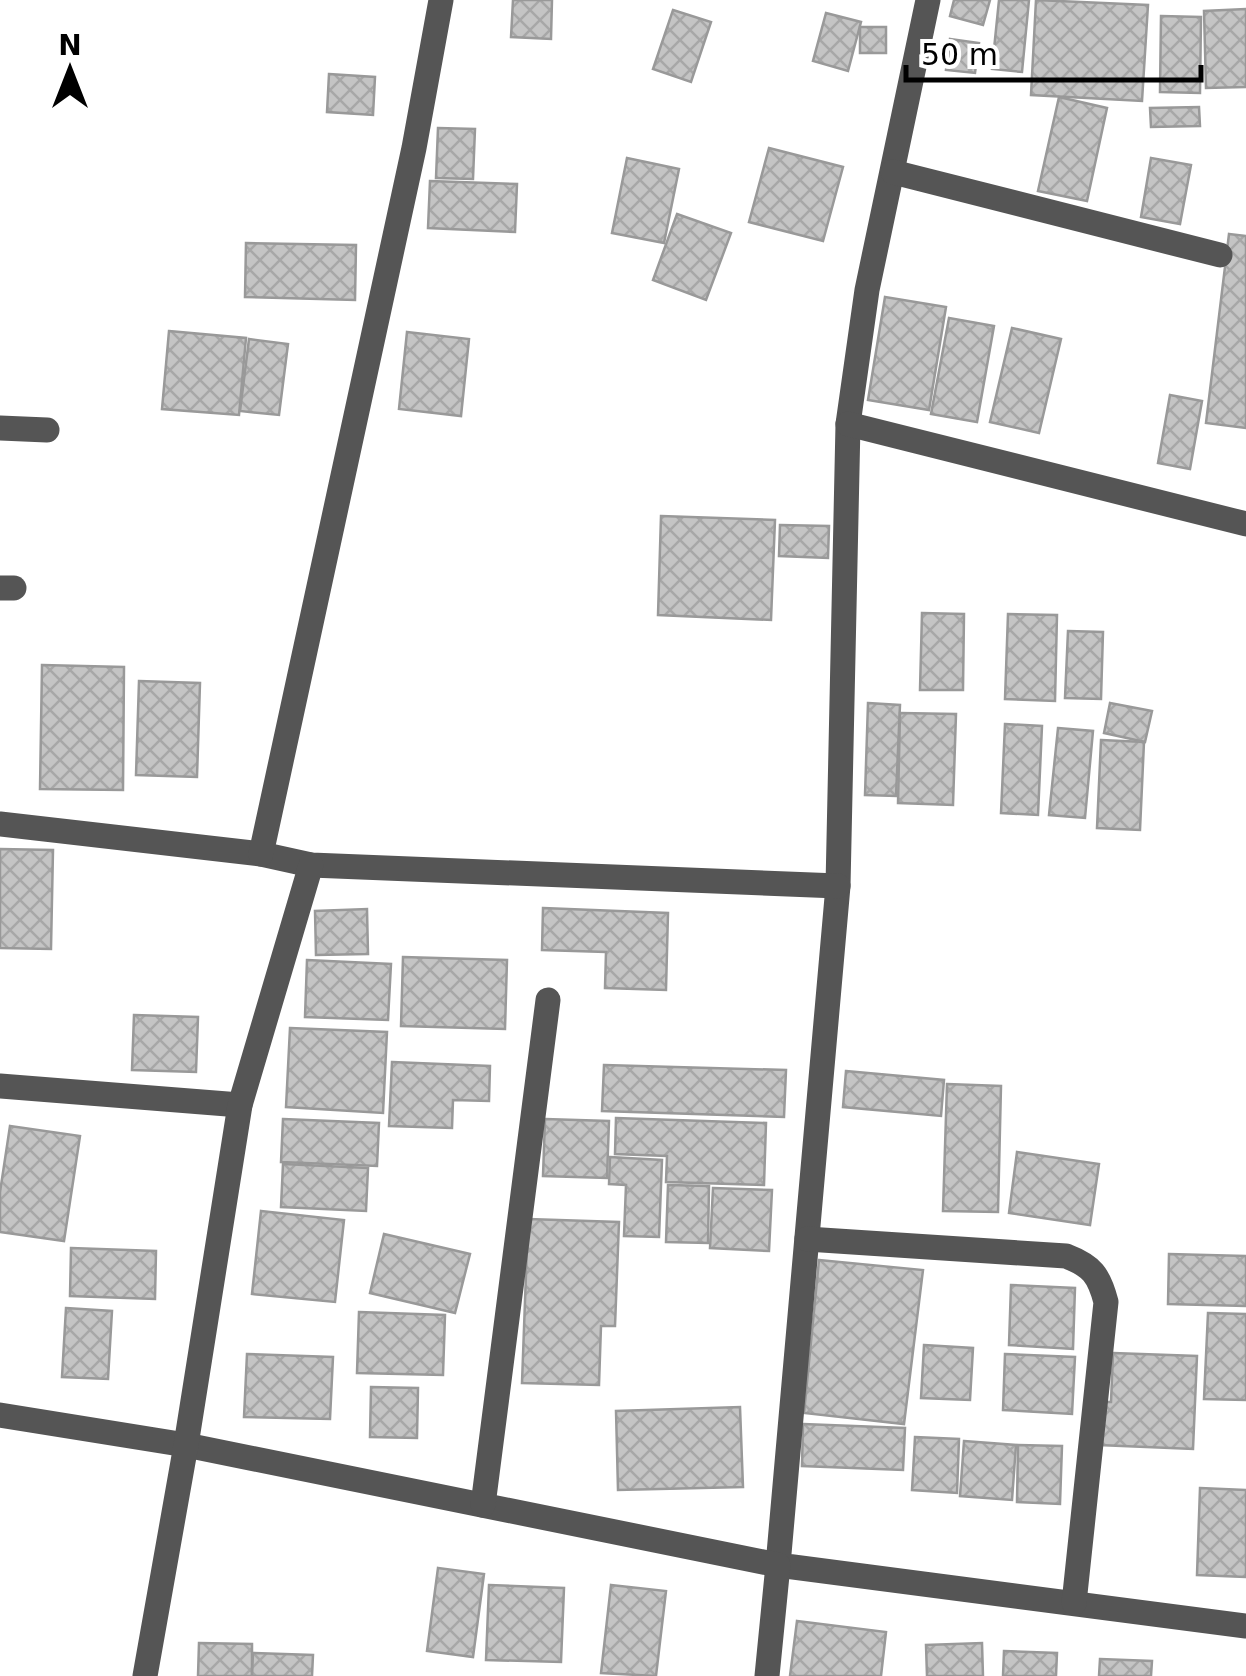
<svg xmlns="http://www.w3.org/2000/svg" width="1246" height="1676" font-family="'DejaVu Sans',sans-serif">
<defs>
<pattern id="building-cross-hatch" width="8" height="8" patternUnits="userSpaceOnUse" patternTransform="scale(2.5)"><rect width="8" height="8" fill="#c4c4c4"/><path d="M0 0l8 8M0 8l8-8" fill="none" stroke="#a7a7a7"/></pattern>
</defs>
<rect width="100%" height="100%" fill="#fff"/>
<g fill="url(#building-cross-hatch)" stroke="#999" stroke-width="2.5">
<path d="M513,0H552L551,39L511,37Z"/>
<path d="M954,0H990L983,25L950,16Z"/>
<path d="M999,0H1029L1022,72L992,69Z"/>
<path d="M1036,0L1148,5L1142,101L1031,95Z"/>
<path d="M1246,9V87L1206,88L1204,11Z"/>
<path d="M673,10L711,22L691,82L653,69Z"/>
<path d="M826,13L861,22L848,71L813,61Z"/>
<path d="M1161,16L1201,17L1200,93L1160,92Z"/>
<rect x="860" y="27" width="26" height="26"/>
<path d="M950,39L979,43L975,73L946,70Z"/>
<path d="M329,74L375,77L373,115L327,112Z"/>
<path d="M1059,97L1107,108L1087,201L1038,191Z"/>
<path d="M1199,107L1200,126L1151,127L1150,108Z"/>
<path d="M438,128L475,129L473,179L436,178Z"/>
<path d="M769,148L843,167L823,241L749,222Z"/>
<path d="M627,158L679,169L664,243L612,233Z"/>
<path d="M1151,158L1191,165L1180,224L1141,217Z"/>
<path d="M430,181L517,184L515,232L428,228Z"/>
<path d="M677,214L731,233L706,300L653,280Z"/>
<path d="M1229,234L1246,236V428L1206,423Z"/>
<path d="M246,243L356,245L355,300L245,297Z"/>
<path d="M885,297L946,307L929,410L868,400Z"/>
<path d="M949,318L994,326L977,422L931,414Z"/>
<path d="M1012,328L1061,339L1039,433L990,422Z"/>
<path d="M169,331L246,338L239,415L162,409Z"/>
<path d="M407,332L469,339L461,416L399,409Z"/>
<path d="M249,339L288,344L279,415L240,411Z"/>
<path d="M1170,395L1202,401L1190,469L1158,463Z"/>
<path d="M661,516L775,520L771,620L658,615Z"/>
<path d="M780,525L829,526L828,558L779,556Z"/>
<path d="M922,613L964,614L963,690H920Z"/>
<path d="M1008,614L1057,615L1055,701L1005,699Z"/>
<path d="M1068,631L1103,632L1101,699L1065,698Z"/>
<path d="M42,665L124,667L123,790L40,789Z"/>
<path d="M139,681L200,683L197,777L136,775Z"/>
<path d="M868,703L900,705L896,796L865,795Z"/>
<path d="M1110,703L1152,711L1145,742L1104,733Z"/>
<path d="M900,713L956,714L953,805L898,803Z"/>
<path d="M1005,724L1042,726L1038,815L1001,813Z"/>
<path d="M1058,728L1093,731L1085,818L1049,815Z"/>
<path d="M1101,740L1144,742L1140,830L1097,828Z"/>
<path d="M0,849L53,850L51,949L0,948Z"/>
<path d="M543,908L668,913L666,990L605,988L606,952L542,950Z"/>
<path d="M367,909L368,954L316,955L315,911Z"/>
<path d="M403,957L507,960L505,1029L401,1026Z"/>
<path d="M307,960L391,964L388,1020L305,1017Z"/>
<path d="M134,1015L198,1017L196,1072L132,1070Z"/>
<path d="M290,1028L387,1032L383,1113L286,1107Z"/>
<path d="M392,1062L490,1066L489,1101L453,1100L452,1128L389,1126Z"/>
<path d="M604,1065L786,1070L784,1117L602,1111Z"/>
<path d="M846,1071L944,1080L941,1116L843,1107Z"/>
<path d="M947,1084L1001,1086L998,1212L943,1211Z"/>
<path d="M616,1118L766,1123L764,1185L666,1182L667,1156L615,1154Z"/>
<path d="M283,1119L379,1123L377,1166L281,1162Z"/>
<path d="M545,1119L609,1121L607,1178L543,1176Z"/>
<path d="M10,1126L80,1136L64,1241L0,1232V1192Z"/>
<path d="M1017,1152L1099,1164L1090,1225L1009,1213Z"/>
<path d="M610,1157L662,1160L659,1237L624,1236L626,1185L609,1184Z"/>
<path d="M283,1164L368,1168L366,1211L281,1207Z"/>
<path d="M668,1185L709,1186L708,1243L666,1242Z"/>
<path d="M713,1188L772,1190L769,1251L710,1248Z"/>
<path d="M261,1211L344,1220L335,1302L252,1294Z"/>
<path d="M528,1219L619,1222L615,1326H601L599,1385L522,1383Z"/>
<path d="M384,1234L470,1254L455,1313L370,1293Z"/>
<path d="M71,1248L156,1251L155,1299L70,1296Z"/>
<path d="M1169,1254L1246,1256V1306L1168,1304Z"/>
<path d="M819,1260L923,1270L904,1424L804,1413Z"/>
<path d="M1011,1285L1075,1288L1073,1349L1009,1345Z"/>
<path d="M66,1308L112,1311L108,1379L62,1377Z"/>
<path d="M359,1312L445,1315L443,1375L357,1373Z"/>
<path d="M1208,1313L1246,1314V1400L1204,1399Z"/>
<path d="M924,1345L973,1348L970,1400L921,1398Z"/>
<path d="M1113,1353L1197,1356L1193,1449L1099,1445L1101,1402H1111Z"/>
<path d="M247,1354L333,1357L330,1419L244,1417Z"/>
<path d="M1005,1354L1075,1357L1072,1414L1003,1410Z"/>
<path d="M371,1387L418,1388L417,1438L370,1437Z"/>
<path d="M740,1407L743,1487L618,1490L616,1411Z"/>
<path d="M803,1424L905,1428L903,1470L802,1466Z"/>
<path d="M915,1437L959,1439L957,1493L912,1490Z"/>
<path d="M964,1441L1016,1445L1012,1500L960,1496Z"/>
<path d="M1018,1445L1062,1446L1060,1504L1017,1502Z"/>
<path d="M1200,1488L1246,1490V1577L1197,1575Z"/>
<path d="M438,1568L484,1574L473,1657L427,1651Z"/>
<path d="M489,1585L564,1588L561,1662L486,1660Z"/>
<path d="M611,1585L666,1591L656,1676L601,1673Z"/>
<path d="M797,1621L886,1632L881,1676H790Z"/>
<path d="M199,1643L252,1644V1676H198Z"/>
<path d="M982,1643L983,1676H927L926,1645Z"/>
<path d="M1004,1651L1057,1653L1056,1676H1003Z"/>
<path d="M253,1653L313,1655L312,1676H252Z"/>
<path d="M1100,1659L1152,1661L1151,1676H1099Z"/>
</g>
<g fill="none" stroke-linecap="round" stroke-linejoin="round">
<g stroke="#555" stroke-width="25">
<path d="M928,0L867,290L848,424L838,886L778,1565L1246,1626"/>
<path d="M893,172L1220,255"/>
<path d="M848,424L1246,524"/>
<path d="M0,428L47,430"/>
<path d="M0,588H14"/>
<path d="M0,824L261,854L311,865L838,886"/>
<path d="M261,854L414,148L441,0"/>
<path d="M0,1086L240,1105"/>
<path d="M807,1239L1066,1256C1092,1266 1099,1275 1106,1302L1074,1603"/>
<path d="M0,1415L186,1445L778,1565L767,1676"/>
<path d="M483,1505L548,1000"/>
<path d="M145,1676L186,1445L240,1105L311,865"/>
</g>
</g>
<g transform="translate(70 70)" stroke="#ffffff" stroke-width="8" paint-order="stroke">
<path d="M0-8L18 38L0 25L-18 38Z" fill="#000000"/>
<text y="-15" font-size="28" font-weight="bold" text-anchor="middle" fill="#000000">N</text>
</g>
<path d="M906 65v15h295v-15" fill="none" stroke="#000000" stroke-width="5"/>
<text x="921" y="65" font-size="30" fill="#000000" stroke="#ffffff" stroke-width="8" paint-order="stroke">50 m</text>
</svg>
